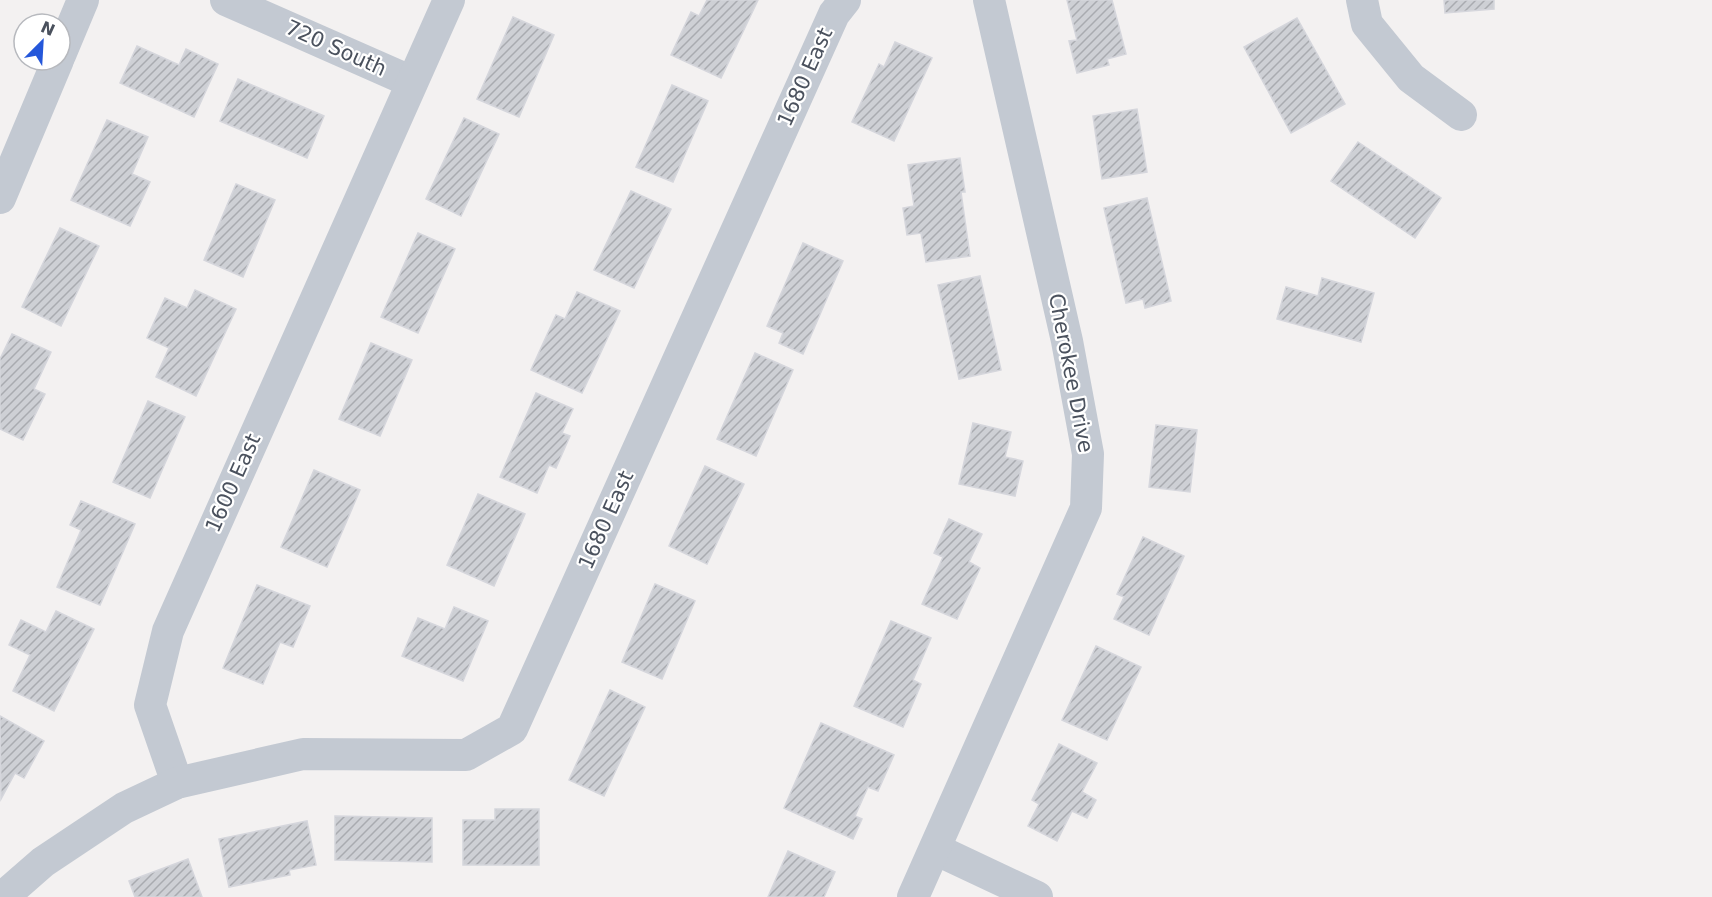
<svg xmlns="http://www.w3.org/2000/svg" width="1712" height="897" font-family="'DejaVu Sans',sans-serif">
<defs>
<pattern id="building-hatch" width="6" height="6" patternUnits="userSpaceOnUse" patternTransform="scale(1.5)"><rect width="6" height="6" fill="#ced0d5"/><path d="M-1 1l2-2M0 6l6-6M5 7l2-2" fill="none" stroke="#a9abb0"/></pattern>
</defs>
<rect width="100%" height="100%" fill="#f3f1f1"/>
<g fill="url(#building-hatch)" stroke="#d5d6dc" stroke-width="1.5">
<path d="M707,0H758L721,78L671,55L691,12L699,16Z"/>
<path d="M1067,0H1112L1126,54L1107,59L1109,65L1077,73L1069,41L1077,40Z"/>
<path d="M1444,0H1494V9L1445,13Z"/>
<path d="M513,17L554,35L519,117L477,99Z"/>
<path d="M1297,18L1345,104L1291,133L1244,47Z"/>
<path d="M895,42L932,58L894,141L852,122L879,64L884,67Z"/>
<path d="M137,46L179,65L186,49L218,64L194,117L120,83Z"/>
<path d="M238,79L324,116L307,158L220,121Z"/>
<path d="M672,85L708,101L673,182L636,167Z"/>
<path d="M1137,109L1147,172L1102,179L1093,116Z"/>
<path d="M464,118L499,134L461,216L426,199Z"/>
<path d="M107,120L148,137L132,174L150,182L130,226L71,200Z"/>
<path d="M1358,142L1441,198L1415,238L1331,181Z"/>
<path d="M960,158L965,192H961L970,256L926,262L921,233L907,235L903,208L914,206L908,165Z"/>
<path d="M236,184L275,200L243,277L204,260Z"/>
<path d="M631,191L671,209L634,288L594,270Z"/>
<path d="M1147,198L1171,301L1145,308L1143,299L1126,303L1104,208Z"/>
<path d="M60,228L99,246L61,326L22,307Z"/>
<path d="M418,233L455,249L418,333L381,317Z"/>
<path d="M803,243L843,261L803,354L779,343L783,333L767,326Z"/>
<path d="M980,276L1001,370L959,379L938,285Z"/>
<path d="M1322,278L1374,293L1361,342L1277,319L1286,287L1318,296Z"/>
<path d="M195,290L236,309L196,396L156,377L169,348L147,338L165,298L187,308Z"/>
<path d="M577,292L620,311L582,393L531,370L556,315L565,319Z"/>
<path d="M12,334L51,352L34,389L45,394L23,440L0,429V359Z"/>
<path d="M371,343L412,360L380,436L339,419Z"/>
<path d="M755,353L793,370L756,456L717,439Z"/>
<path d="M536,393L573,409L562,433L570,436L556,468L549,465L537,493L500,477Z"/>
<path d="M148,401L185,417L150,498L113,482Z"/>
<path d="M973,423L1011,432L1005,457L1023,461L1015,496L959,484Z"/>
<path d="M1156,425L1197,430L1190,492L1149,487Z"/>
<path d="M705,466L744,484L707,564L669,546Z"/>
<path d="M314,470L360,490L327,567L281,547Z"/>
<path d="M478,494L525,514L494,586L447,565Z"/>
<path d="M81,501L135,524L100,605L57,587L81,530L70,525Z"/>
<path d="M949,519L982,534L969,562L980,568L957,619L922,604L943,557L934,553Z"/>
<path d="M1143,537L1184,556L1149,635L1114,619L1124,597L1117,594Z"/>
<path d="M655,584L695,601L662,679L622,662Z"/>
<path d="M257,585L310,606L293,647L280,642L263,684L223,668Z"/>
<path d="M454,607L488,621L463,681L402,656L418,618L445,629Z"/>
<path d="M56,611L94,629L54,711L13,691L30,655L9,645L21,620L46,632Z"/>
<path d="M891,621L931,638L913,680L921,684L903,727L854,706Z"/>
<path d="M1096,646L1141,667L1107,740L1062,720Z"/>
<path d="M610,690L645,707L604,796L569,780Z"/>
<path d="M0,716L44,741L24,778L15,773L1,799Z"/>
<path d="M821,723L894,755L878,791L868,787L855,816L862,819L853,839L784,808Z"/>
<path d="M1059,744L1097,763L1082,792L1096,800L1087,818L1072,811L1057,841L1028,826L1039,804L1032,800Z"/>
<path d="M495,809H539V865H463V820H495Z"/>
<path d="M335,816L432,818V862L335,860Z"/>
<path d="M307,821L316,865L289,870L290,875L229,887L219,839Z"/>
<path d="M788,851L835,872L824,897H768Z"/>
<path d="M188,859L202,897H135L129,881Z"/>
</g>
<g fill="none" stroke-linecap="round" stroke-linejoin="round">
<g stroke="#c3c9d2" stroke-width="32">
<path d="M226,0L412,82"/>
<path d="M1362,0L1367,24L1411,78L1461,115"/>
<path d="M60,55L83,0"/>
<path d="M0,198L58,60"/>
<path d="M177,783L150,705L168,631L449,0"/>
<path d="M935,849L1037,897"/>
<path d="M3,897L43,862L124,808L177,783L303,754L466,755L512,729L834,14L845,0"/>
<path d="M913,897L1086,508L1088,454L1067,341L989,0"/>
</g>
</g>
<g text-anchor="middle" stroke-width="4.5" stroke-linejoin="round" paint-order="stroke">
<g font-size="21" fill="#4a515d" stroke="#fff">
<text transform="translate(336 48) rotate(24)" y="7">720 South</text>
<text transform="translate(805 77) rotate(-66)" y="7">1680 East</text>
<text transform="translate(1071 373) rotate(79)" y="7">Cherokee Drive</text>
<text transform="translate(233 483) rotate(-66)" y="7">1600 East</text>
<text transform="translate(606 520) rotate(-66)" y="7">1680 East</text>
</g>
</g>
<g transform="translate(42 42) rotate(24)"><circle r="28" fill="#ffffff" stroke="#b7b9be" stroke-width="1.5"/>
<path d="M0-4.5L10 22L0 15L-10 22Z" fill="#2557da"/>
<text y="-9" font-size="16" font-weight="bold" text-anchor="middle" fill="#4a515d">N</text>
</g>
</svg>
